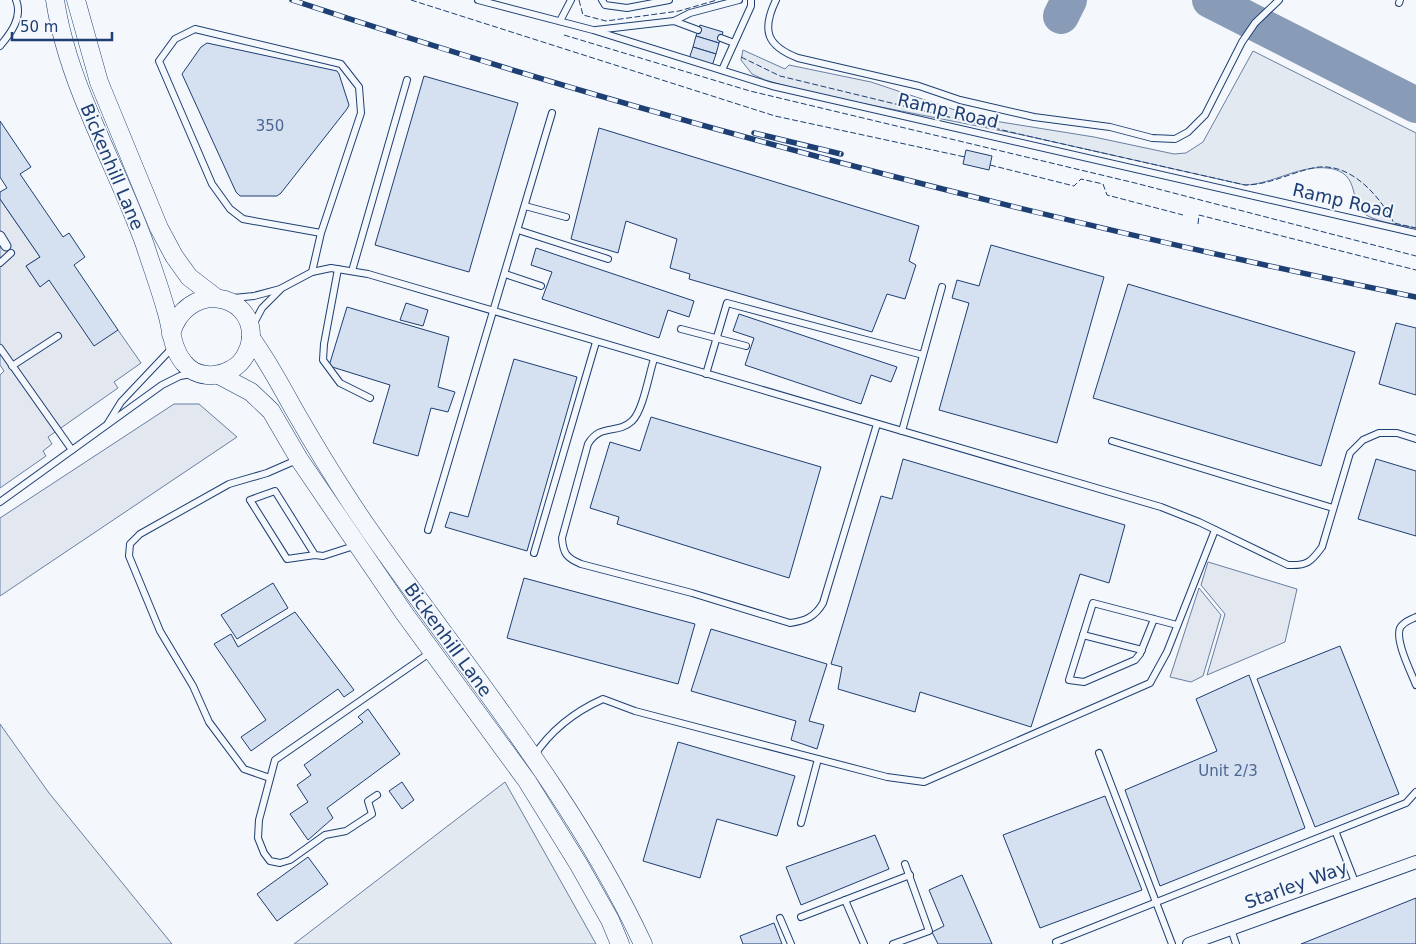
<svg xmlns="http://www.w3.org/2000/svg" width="1416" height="944" font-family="'DejaVu Sans',sans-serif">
<rect width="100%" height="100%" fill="#f4f7fb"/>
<g fill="#e3e9f0" stroke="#687fa3">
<path d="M743,50L785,69L789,65L871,82L982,119L1094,137L1174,154L1186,153L1203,142L1253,51L1416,133V228C1401,225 1381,223 1368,216C1346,205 1364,172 1327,168C1299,165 1273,184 1245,185L1023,135L840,99L786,86L765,80L752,74L741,60Z"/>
<path d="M0,724L49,793L172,944H0Z"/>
<path d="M505,782L596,944H294Z"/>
</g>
<g fill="#e3e8f0" stroke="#687fa3">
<path d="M0,199L40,257L26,266L40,286L49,280L118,330L141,363L114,382L118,388L48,437L52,444L43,451L46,456L0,488V375L4,371L0,365Z"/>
<path d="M174,404H199L237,437L0,596V518Z"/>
<path d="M1208,562L1297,589L1285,642L1207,675L1225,614L1201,585Z"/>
<path d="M1199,588L1221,615L1203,676L1191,682L1170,677Z"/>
</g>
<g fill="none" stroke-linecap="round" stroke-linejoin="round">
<g stroke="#889bb7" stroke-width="36">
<path d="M1210,0L1416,105"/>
<path d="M1061,16L1069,0"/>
</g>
</g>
<g fill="#d5e0f0" stroke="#1d3f73">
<path d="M700,25L723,32L719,43L696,36Z"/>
<path d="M696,36L719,43L716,54L693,47Z"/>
<path d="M207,43L337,71L339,74L349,105L347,109L281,193L277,196H240L236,192L182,74L201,47Z"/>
<path d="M693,47L716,54L712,66L689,59Z"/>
<path d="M424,76L518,103L469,272L375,245Z"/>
<path d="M0,121L31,167L20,174L63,237L69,233L85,257L74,265L118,330L94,346L49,280L40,287L26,266L40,257L0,199V192L7,188L0,177Z"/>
<path d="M599,128L919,226L909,261L916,265L905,299L887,294L872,332L689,279L690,274L670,268L677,239L626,221L618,253L571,239Z"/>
<path d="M966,150L992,156L989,170L963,164Z"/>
<path d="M991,245L1104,277L1057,443L939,410L969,303L952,298L957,280L979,286Z"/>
<path d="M536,248L694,301L689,317L668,310L659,338L542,299L552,272L531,265Z"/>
<path d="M1128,284L1355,352L1321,466L1093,398Z"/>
<path d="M406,303L428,310L423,326L400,320Z"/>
<path d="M347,307L449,337L438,387L455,392L448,412L431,408L418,456L373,443L390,385L329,366Z"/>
<path d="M739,314L897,367L891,382L871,375L861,404L745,365L754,338L733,331Z"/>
<path d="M1396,323L1416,328V395L1379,384Z"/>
<path d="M514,359L577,377L527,551L445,527L450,512L468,517Z"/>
<path d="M651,417L821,467L789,578L617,524L619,517L590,508L610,442L640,451Z"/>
<path d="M903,459L1125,525L1109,583L1080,574L1031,727L920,692L915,712L838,689L842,667L831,664L881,496L892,499Z"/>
<path d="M1376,459L1416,471V536L1358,519Z"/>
<path d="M524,578L695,624L678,684L507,638Z"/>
<path d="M273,583L288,608L237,639L221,615Z"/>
<path d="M295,612L354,690L344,697L338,689L251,751L241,737L266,720L214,644L231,634L238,647Z"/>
<path d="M711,629L827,664L809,721L824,725L817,749L791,740L796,721L691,691Z"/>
<path d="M1340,646L1399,794L1315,827L1257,679Z"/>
<path d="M1249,675L1305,828L1160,886L1125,790L1217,751L1196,699Z"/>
<path d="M368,709L400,754L327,808L333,818L308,840L290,814L308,802L297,785L311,775L304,765L363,722L358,717Z"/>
<path d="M678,742L795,776L777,836L717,819L700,878L643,861Z"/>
<path d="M402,782L414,800L402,809L389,791Z"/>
<path d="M1105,796L1142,890L1040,928L1003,835Z"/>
<path d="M875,835L889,869L801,905L786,867Z"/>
<path d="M308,857L328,884L277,921L257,894Z"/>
<path d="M962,875L992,944H938L932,932L944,926L929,890Z"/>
<path d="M1416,898V944H1301Z"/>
<path d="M774,923L782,944H743L740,936Z"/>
</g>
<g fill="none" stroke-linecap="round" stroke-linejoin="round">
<defs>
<g id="service">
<path d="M478,0L593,30L772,86L1416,233"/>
<path d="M602,0L605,5L627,8L669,0"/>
<path d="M776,0C761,31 767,46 798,58L919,86L960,100L1034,117L1110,127L1152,138L1175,139L1188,132L1205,115L1242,42L1255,23L1279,0"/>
<path d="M1399,3L1400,0"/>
<path d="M560,21L571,0"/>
<path d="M674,21L690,13L739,0"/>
<path d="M596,30L674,21L698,30"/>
<path d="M721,38L734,43"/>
<path d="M0,46C11,33 23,17 16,0"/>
<path d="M722,70L751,6V0"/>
<path d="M525,206L566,217"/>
<path d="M518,230L608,259"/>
<path d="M0,263L11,253"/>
<path d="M338,269L324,344L323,360L340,383L370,398"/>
<path d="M352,271L407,80"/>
<path d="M312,272L321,233L243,219L230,209L212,184L159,61L175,39L195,29L341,64L359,87L361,113L321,233"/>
<path d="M505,274L541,286"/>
<path d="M233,298L254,296L280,289L312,272L331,268L368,274L1161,507L1199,522L1288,565C1307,566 1311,562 1322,547L1350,453L1363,440L1379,433H1397L1416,439"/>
<path d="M253,325L262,308L280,290"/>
<path d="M681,329L746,346"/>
<path d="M0,348L72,450"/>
<path d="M654,359C649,374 643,411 632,421C617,435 600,423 588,444L562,538C563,554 567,558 581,564L692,593L790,623C805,621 815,617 823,603L877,424"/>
<path d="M12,366L58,336"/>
<path d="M706,374L727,303L923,355"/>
<path d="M108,423L121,402L173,347"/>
<path d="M902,431L942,287"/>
<path d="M1112,441L1333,508"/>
<path d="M0,502L162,385L180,376L192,374"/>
<path d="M428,530L552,113"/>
<path d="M534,553L596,342"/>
<path d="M315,555L287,559L250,500L275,491L315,555L323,556L357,545"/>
<path d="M1416,617C1410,620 1403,622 1400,628C1395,641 1411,672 1416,685"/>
<path d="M1154,619L1140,654L1135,660L1084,682L1069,680L1093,603L1177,625"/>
<path d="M1083,635L1142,650"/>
<path d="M1099,753L1172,944"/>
<path d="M534,756C551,730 574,712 603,699L635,711L887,777L924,782L1150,683L1167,652L1215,530"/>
<path d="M270,778L244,769L209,722L193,686L160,631L129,556L130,544L140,534L229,484L267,473L299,459"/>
<path d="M377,795L368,801L372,814L346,831L325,835L290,860L280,863L270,861L264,853L258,838L259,820L275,760L431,652"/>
<path d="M801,823L818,759"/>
<path d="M1336,833L1355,882"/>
<path d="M845,900L864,944"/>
<path d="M801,917L910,875"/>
<path d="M780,918L791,944"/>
<path d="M1231,929L1236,944"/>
<path d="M1056,942L1406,803L1416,792"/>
<path d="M893,944L929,931L905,864"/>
</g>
<path id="pedestrian" d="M0,236L6,246"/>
<path id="minor" d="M1189,944L1416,862"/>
<g id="secondary">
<path d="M55,0C61,39 74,77 89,112C107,156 129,200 145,245C152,267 160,288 166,310C172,328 171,348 184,363C196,378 217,378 232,369C243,363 250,350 251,338C253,291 186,281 171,334"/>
<path d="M76,0L99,82L159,228L174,256L189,277L215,297"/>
<path d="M251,338C267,360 279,382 292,406C316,448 342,491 370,531C464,666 573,794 643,944"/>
<path d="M219,375L251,392L271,411L299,459L404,613L527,781L579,865L610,920L620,944"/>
</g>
</defs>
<use href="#service" stroke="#1d3f73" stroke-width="8"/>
<use href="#pedestrian" stroke="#1d3f73" stroke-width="11"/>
<use href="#minor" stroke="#1d3f73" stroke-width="14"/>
<use href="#secondary" stroke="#1d3f73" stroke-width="19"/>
<use href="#service" stroke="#f4f7fb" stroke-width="6"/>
<use href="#pedestrian" stroke="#f4f7fb" stroke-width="9"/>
<use href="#minor" stroke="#f4f7fb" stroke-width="12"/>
<use href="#secondary" stroke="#f4f7fb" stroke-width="18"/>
<defs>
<g id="rail">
<path d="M292,0C659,122 1036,219 1416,297"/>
<path d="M754,133L841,154"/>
</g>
</defs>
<use href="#rail" stroke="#1d3f73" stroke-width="5.5"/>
<use href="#rail" stroke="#f4f7fb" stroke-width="4" stroke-dasharray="11" stroke-linecap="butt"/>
<g stroke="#1d3f73" stroke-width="1" stroke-dasharray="6 2.5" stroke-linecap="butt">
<path d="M411,0L775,116L965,157"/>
<path d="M579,0L583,15L606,21L679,11L717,0"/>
<path d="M564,35L750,91L1135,183L1416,256"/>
<path d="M741,57L780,76L1023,135L1245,185C1269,185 1290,173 1313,168C1349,160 1379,195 1394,223L1416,228"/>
<path d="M990,165L1074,186L1081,179L1103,184L1107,195L1183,215"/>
<path d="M1198,224L1199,215L1416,270"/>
</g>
</g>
<g text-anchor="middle" stroke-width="4" stroke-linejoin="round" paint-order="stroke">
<g font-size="15" fill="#4b6792">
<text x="270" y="131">350</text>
<text x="1228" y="776">Unit 2/3</text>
</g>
<g font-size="18" fill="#1d3f73" stroke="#f4f7fb">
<text transform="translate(948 111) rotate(13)" y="6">Ramp Road</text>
<text transform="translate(112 167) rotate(67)" y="6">Bickenhill Lane</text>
<text transform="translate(1343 201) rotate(13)" y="6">Ramp Road</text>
<text transform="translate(448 640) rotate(54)" y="6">Bickenhill Lane</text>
<text transform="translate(1296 885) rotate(-20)" y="6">Starley Way</text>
</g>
</g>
<path d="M12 32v8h100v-8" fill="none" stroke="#1d3f73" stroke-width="2.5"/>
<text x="20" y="32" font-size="15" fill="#1d3f73" stroke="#f4f7fb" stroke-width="4" paint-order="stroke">50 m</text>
</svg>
